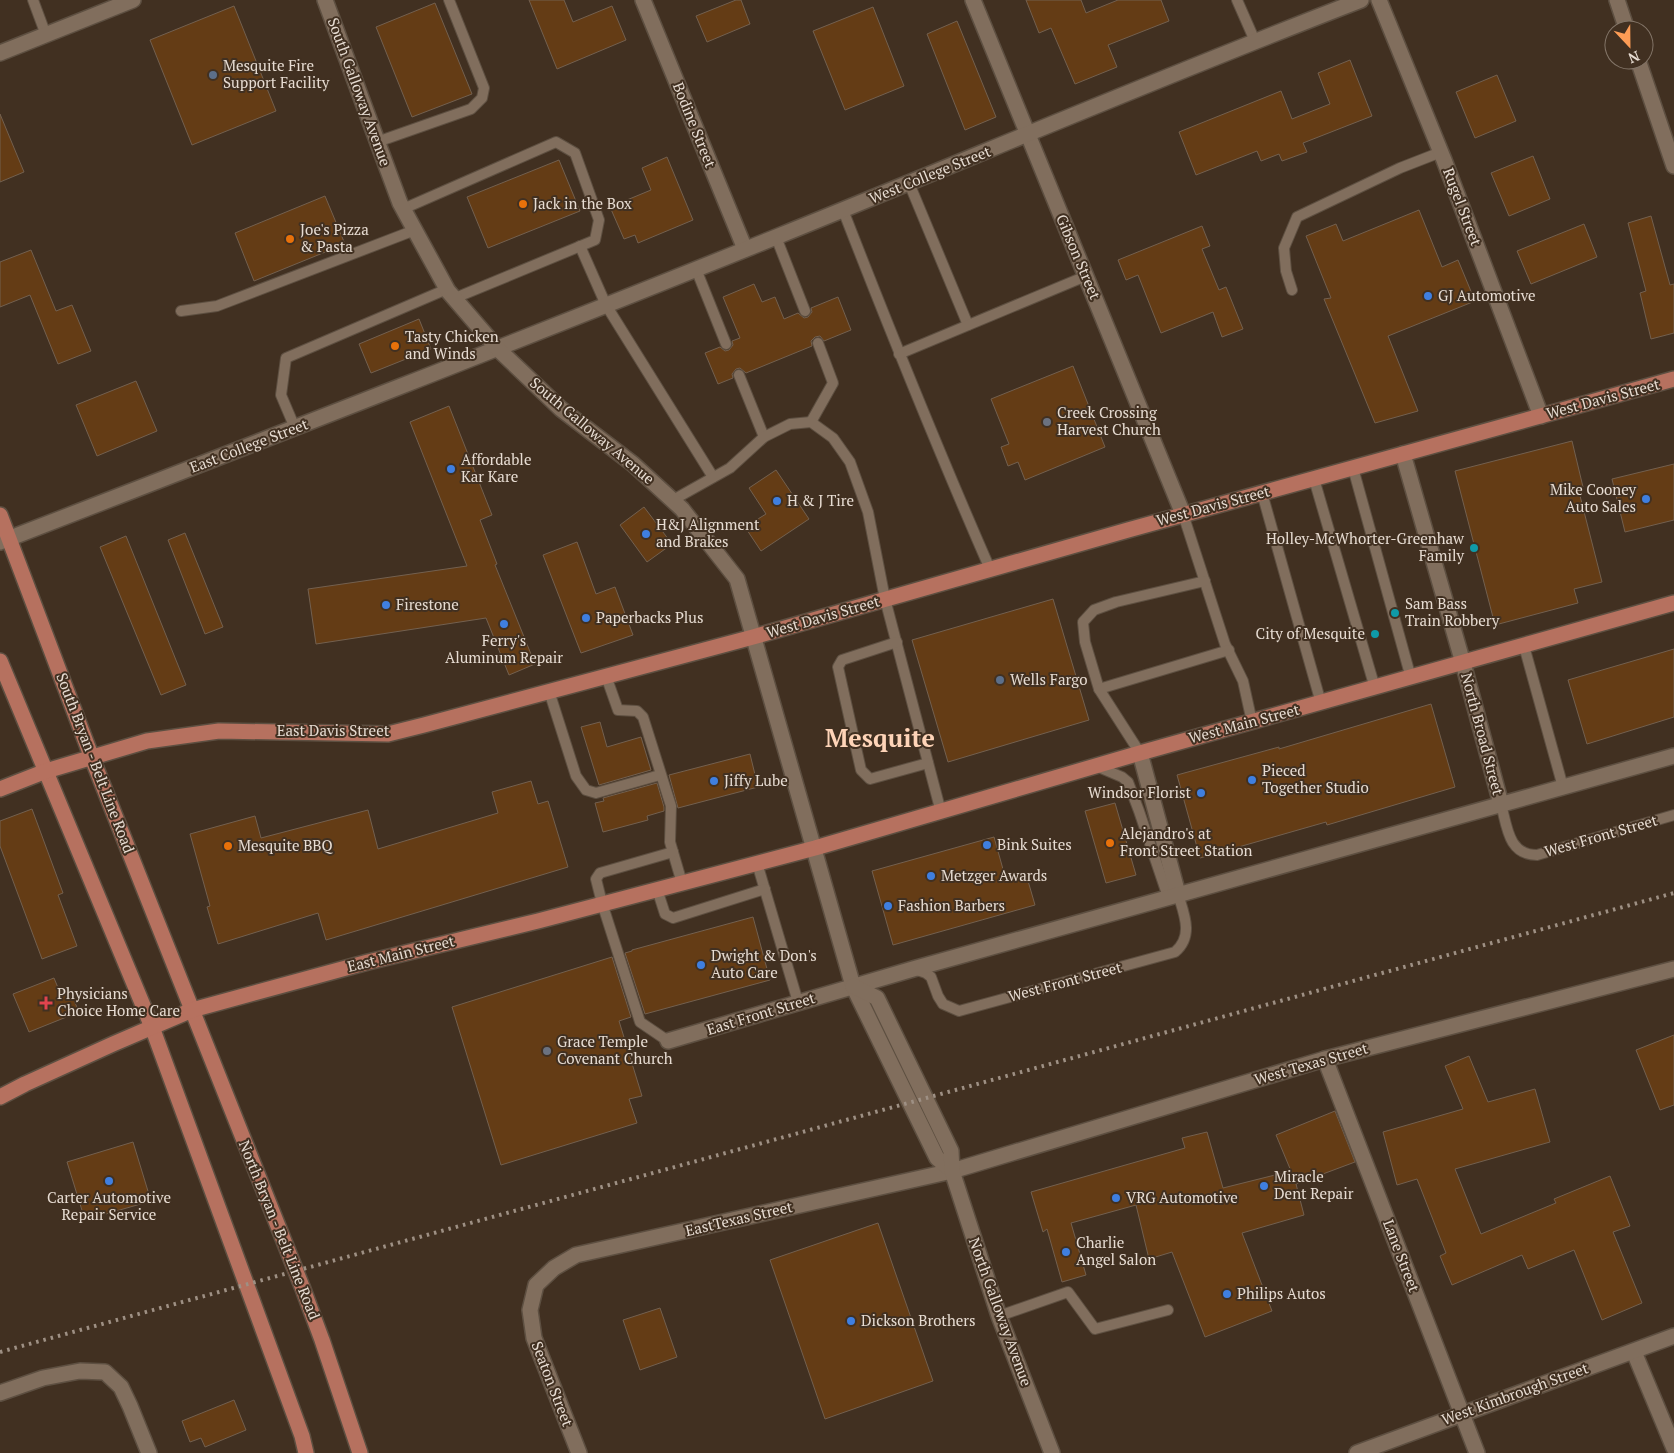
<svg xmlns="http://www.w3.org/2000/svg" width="1674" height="1453" font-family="'PT Serif',serif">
<rect width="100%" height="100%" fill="#413021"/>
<g fill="#643c15" stroke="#73604f">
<path d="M529,0H564L573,22L612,6L626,40L557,69Z"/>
<path d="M736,0H741L750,24L707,42L696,16Z"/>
<path d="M1026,0H1081L1086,13L1118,0H1161L1169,21L1108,45L1117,67L1075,84L1051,28L1039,33Z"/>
<path d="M435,3L472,94L412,117L376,27Z"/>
<path d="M234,6L276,111L192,145L150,40Z"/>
<path d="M873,7L904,86L845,110L813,31Z"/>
<path d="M957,21L996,117L965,130L927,34Z"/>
<path d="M1350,60L1372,116L1303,143L1307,152L1282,161L1279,154L1261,161L1257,151L1196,175L1179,132L1281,91L1292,119L1330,104L1318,73Z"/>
<path d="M1497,75L1516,121L1475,138L1456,92Z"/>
<path d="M0,114L24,172L0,182Z"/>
<path d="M1533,156L1550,199L1509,216L1491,173Z"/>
<path d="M667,157L693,220L638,243L635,235L624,239L610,207L651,190L642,168Z"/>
<path d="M559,160L580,211L488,248L467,197Z"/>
<path d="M325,196L345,244L254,281L235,233Z"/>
<path d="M1419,210L1442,267L1458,260L1475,301L1388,336L1418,411L1375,423L1324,299L1331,298L1306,236L1336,224L1343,241Z"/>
<path d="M1651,216L1670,285L1674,284V333L1651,339L1640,293L1646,291L1628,223Z"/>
<path d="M1584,224L1597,257L1531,284L1517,251Z"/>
<path d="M1202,226L1210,246L1202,249L1219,290L1226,287L1243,329L1222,337L1213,312L1161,333L1138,275L1126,280L1118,260Z"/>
<path d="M31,250L56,311L72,305L91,351L58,364L30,295L0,307V262Z"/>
<path d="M754,284L762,302L775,297L784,319L798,313L804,318L808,317L812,312L811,308L838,297L851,330L824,341L820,336L815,337L811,341L812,346L746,373L740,368L736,369L732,374L733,378L718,384L705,353L720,347L725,351L729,350L733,345L732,341L740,338L723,297Z"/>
<path d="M419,319L431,349L371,373L359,344Z"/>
<path d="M1073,366L1105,447L1025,480L1018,462L1008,466L1001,447L1009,444L991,399Z"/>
<path d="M136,381L157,431L97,456L76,405Z"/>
<path d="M449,406L492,515L480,520L497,564L495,565L535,664L509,675L486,618L316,644L308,589L467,566L410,422Z"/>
<path d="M1572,441L1583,487L1578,488L1602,582L1574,589L1578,603L1495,625L1455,471Z"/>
<path d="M1674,464V520L1625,532L1612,479Z"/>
<path d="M776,470L809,519L761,551L745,527L766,514L749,488Z"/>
<path d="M644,507L672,544L647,562L620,525Z"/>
<path d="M185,533L223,627L205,634L168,540Z"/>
<path d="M126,536L186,685L161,695L100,547Z"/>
<path d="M577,542L596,594L615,587L633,635L581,653L543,555Z"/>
<path d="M1053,599L1089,720L948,762L912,640Z"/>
<path d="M1674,649V717L1587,744L1568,680Z"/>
<path d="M1431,704L1455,787L1327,825L1326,822L1200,858L1177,775L1279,747V749Z"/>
<path d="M600,722L607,747L641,737L651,770L599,785L581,727Z"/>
<path d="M750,754L758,787L678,808L669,775Z"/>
<path d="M531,781L538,804L548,801L568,867L326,940L318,913L218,944L207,907L210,906L190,834L255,816L261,838L368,810L378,849L498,813L492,792Z"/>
<path d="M657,783L664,807V811L647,816L648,820L603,832L595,803L604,801L603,798Z"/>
<path d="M1115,803L1136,875L1106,883L1085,811Z"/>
<path d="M32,809L63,893L58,895L77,946L42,959L0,846V821Z"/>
<path d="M994,837L1006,880L1026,874L1035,905L893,945L872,871Z"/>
<path d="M753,917L770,980L645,1014L625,953L632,951V950Z"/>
<path d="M612,957L631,1017L619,1021L642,1096L629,1099L637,1123L501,1165L452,1007Z"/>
<path d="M54,978L61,995L70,991L79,1012L29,1032L13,994Z"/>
<path d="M1674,1035V1105L1660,1110L1636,1050Z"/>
<path d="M1469,1056L1488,1102L1535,1089L1550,1142L1455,1169L1481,1234L1556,1203L1554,1199L1610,1176L1630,1226L1613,1232L1642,1303L1602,1320L1574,1250L1528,1269L1522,1255L1452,1285L1440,1256L1446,1253L1417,1179L1397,1185L1383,1132L1463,1109L1445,1066Z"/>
<path d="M1335,1111L1355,1162L1296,1184L1304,1215L1242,1233L1272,1311L1205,1337L1172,1252L1149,1259L1136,1205L1071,1223L1086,1275L1062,1282L1047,1229L1043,1232L1031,1192L1185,1148L1182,1138L1207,1132L1223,1188L1291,1171L1276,1135Z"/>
<path d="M133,1142L151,1201L85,1220L67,1162Z"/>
<path d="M878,1223L933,1381L825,1419L770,1260Z"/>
<path d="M660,1308L677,1357L640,1370L623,1320Z"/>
<path d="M234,1400L246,1430L205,1447L201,1438L190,1442L182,1421Z"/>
</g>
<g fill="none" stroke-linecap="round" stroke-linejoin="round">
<defs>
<g id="lane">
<path d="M33,0L46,35"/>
<path d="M1237,0L1255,41"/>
<path d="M377,142L471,109L482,98L484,88L449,0"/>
<path d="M909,183L968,325"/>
<path d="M403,209L556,142L575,153L599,220L595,240L455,298"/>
<path d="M843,210C890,331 938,450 990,569"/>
<path d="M776,237L805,311"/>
<path d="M580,246L606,305L713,477"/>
<path d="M696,269L726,344"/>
<path d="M1292,290L1286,271L1284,248L1297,217L1400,168L1441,152"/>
<path d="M181,311L217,306L415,230"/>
<path d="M899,354L1086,276"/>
<path d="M739,375L764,437"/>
<path d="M811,422L833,383L818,343"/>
<path d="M295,428L281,395L286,358L447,289"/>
<path d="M1353,468L1411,678"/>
<path d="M1314,479L1375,688"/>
<path d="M1262,493L1321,703"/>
<path d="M673,500L730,468L764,437L790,424L811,422L833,438L850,462L868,512L885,599L941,812"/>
<path d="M1183,514L1225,644L1243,681L1252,722"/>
<path d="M897,642L842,660L838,667L861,770L870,779L928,763"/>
<path d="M1524,646L1563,787"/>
<path d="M606,676L618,710L637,711L643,717L671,806L670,842L682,883"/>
<path d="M1099,689L1085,642L1083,622L1094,610L1116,602L1205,581"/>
<path d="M549,691L576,776L586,790L596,793L660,775"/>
<path d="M1140,753L1099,689L1229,650"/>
<path d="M1096,766L1122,777L1128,782L1139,811L1168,897"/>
<path d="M1501,804C1507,826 1508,855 1537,855L1674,815"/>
<path d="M757,863L798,1002"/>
<path d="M657,889L665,914L673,918L765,889"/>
<path d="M914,969L926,973L931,977L938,996L943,1004L959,1011L1175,952C1194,936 1184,914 1178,894"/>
<path d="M668,1041L640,1022L602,903L596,879L600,873L673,852"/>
<path d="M999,1316L1068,1292L1095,1329L1168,1310"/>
</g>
<g id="street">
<path d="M643,0L745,249"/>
<path d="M973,0L1183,514"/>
<path d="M1379,0L1444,160L1541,416"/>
<path d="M1617,0L1627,30"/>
<path d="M0,53L133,0"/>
<path d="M1638,60L1674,166"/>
<path d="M1403,454L1463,663L1501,804"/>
<path d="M0,542C261,441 522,340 781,235C974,157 1166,75 1361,0"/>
<path d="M1140,753L1178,894"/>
<path d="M668,1041L913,969L1674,756"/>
<path d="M1325,1059L1477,1453"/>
<path d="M1634,1352L1674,1448"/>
<path d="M0,1393L43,1378L80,1371L105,1372L121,1387L130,1406L149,1453"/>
<path d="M579,1453L534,1338L530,1310L536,1285L554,1268L576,1255L952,1171L1325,1059L1674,969"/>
<path d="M1357,1453L1674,1336"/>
</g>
<g id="secondary">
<path d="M325,0L400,203L448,291L498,349L561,409L633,464L682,509L737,579L853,986L937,1158L952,1171"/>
<path d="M853,986L877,998L951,1151L952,1171L999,1316L1052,1453"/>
</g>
<g id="primary">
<path d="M0,515L92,758L303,1289L322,1340L360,1453"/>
<path d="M0,661L152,1027L302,1436L306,1453"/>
<path d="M0,789L46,771L147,741L219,731L388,734L424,725L753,637L1128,530L1674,379"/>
<path d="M0,1097L25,1084L113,1044L192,1010L368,962L538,921L815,848L1140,753L1674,603"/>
</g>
</defs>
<use href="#lane" stroke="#5d4f41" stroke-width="12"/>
<use href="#street" stroke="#5d4f41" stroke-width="18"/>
<use href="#secondary" stroke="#5d4f41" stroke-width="18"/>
<use href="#primary" stroke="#5d4f41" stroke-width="18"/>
<use href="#lane" stroke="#816e5d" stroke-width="10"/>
<use href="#street" stroke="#816e5d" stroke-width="15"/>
<use href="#secondary" stroke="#816e5d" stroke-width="15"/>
<use href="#primary" stroke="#b6715f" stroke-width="15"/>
<path stroke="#9e9084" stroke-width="4" stroke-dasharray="2.5 5" stroke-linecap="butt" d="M0,1352L1674,893"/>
</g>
<g fill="#5c6f8a" stroke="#413021" stroke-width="2">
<circle cx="213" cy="75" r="5"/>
<circle cx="1000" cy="680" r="5"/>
</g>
<g fill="#e8710a" stroke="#413021" stroke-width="2">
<circle cx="523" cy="204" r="5"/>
<circle cx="290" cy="239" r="5"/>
<circle cx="395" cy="346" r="5"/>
<circle cx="1110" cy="843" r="5"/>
<circle cx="228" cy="846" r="5"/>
</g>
<g fill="#3f7fe0" stroke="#413021" stroke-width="2">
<circle cx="1428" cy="296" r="5"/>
<circle cx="451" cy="469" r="5"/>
<circle cx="1646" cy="499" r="5"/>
<circle cx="777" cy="501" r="5"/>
<circle cx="646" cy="534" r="5"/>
<circle cx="386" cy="605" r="5"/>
<circle cx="586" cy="618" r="5"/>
<circle cx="504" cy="624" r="5"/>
<circle cx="1252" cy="780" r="5"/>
<circle cx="714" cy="781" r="5"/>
<circle cx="1201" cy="793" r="5"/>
<circle cx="987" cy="845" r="5"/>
<circle cx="931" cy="876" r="5"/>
<circle cx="888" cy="906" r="5"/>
<circle cx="701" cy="965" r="5"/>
<circle cx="109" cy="1181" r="5"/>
<circle cx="1264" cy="1186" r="5"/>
<circle cx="1116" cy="1198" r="5"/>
<circle cx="1066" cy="1252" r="5"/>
<circle cx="1227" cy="1294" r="5"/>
<circle cx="851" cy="1321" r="5"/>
</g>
<g fill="#6b7280" stroke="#413021" stroke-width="2">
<circle cx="1047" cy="422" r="5"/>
<circle cx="547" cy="1051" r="5"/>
</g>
<g fill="#0f9aa8" stroke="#413021" stroke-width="2">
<circle cx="1474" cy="548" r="5"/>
<circle cx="1395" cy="613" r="5"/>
<circle cx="1375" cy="634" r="5"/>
</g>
<path fill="#e0444e" stroke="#413021" stroke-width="2" d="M43.5 995.5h5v5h5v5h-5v5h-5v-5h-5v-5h5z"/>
<g text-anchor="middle" stroke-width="4" stroke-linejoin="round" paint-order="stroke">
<g font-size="15" fill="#e7dcd2" stroke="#413021" text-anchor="start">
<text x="223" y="71">Mesquite Fire<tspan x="223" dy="17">Support Facility</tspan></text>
<text x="533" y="209">Jack in the Box</text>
<text x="300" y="235">Joe's Pizza<tspan x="300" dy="17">&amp; Pasta</tspan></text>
<text x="1438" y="301">GJ Automotive</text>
<text x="405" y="342">Tasty Chicken<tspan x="405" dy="17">and Winds</tspan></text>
<text x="1057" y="418">Creek Crossing<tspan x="1057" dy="17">Harvest Church</tspan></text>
<text x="461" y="465">Affordable<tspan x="461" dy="17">Kar Kare</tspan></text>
<text x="1636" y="495" text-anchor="end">Mike Cooney<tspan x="1636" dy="17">Auto Sales</tspan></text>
<text x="787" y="506">H &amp; J Tire</text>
<text x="656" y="530">H&amp;J Alignment<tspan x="656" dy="17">and Brakes</tspan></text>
<text x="1464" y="544" text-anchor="end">Holley-McWhorter-Greenhaw<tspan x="1464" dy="17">Family</tspan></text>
<text x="1405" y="609">Sam Bass<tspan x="1405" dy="17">Train Robbery</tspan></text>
<text x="396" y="610">Firestone</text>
<text x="596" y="623">Paperbacks Plus</text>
<text x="1365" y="639" text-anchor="end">City of Mesquite</text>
<text x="504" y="646" text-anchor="middle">Ferry's<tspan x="504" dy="17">Aluminum Repair</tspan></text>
<text x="1010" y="685">Wells Fargo</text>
<text x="1262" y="776">Pieced<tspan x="1262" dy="17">Together Studio</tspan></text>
<text x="724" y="786">Jiffy Lube</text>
<text x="1191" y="798" text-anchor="end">Windsor Florist</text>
<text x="1120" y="839">Alejandro's at<tspan x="1120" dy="17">Front Street Station</tspan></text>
<text x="997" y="850">Bink Suites</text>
<text x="238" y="851">Mesquite BBQ</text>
<text x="941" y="881">Metzger Awards</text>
<text x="898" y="911">Fashion Barbers</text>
<text x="711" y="961">Dwight &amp; Don's<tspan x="711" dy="17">Auto Care</tspan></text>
<text x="57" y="999">Physicians<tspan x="57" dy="17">Choice Home Care</tspan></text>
<text x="557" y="1047">Grace Temple<tspan x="557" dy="17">Covenant Church</tspan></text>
<text x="1274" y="1182">Miracle<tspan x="1274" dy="17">Dent Repair</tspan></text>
<text x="109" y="1203" text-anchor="middle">Carter Automotive<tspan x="109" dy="17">Repair Service</tspan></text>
<text x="1126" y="1203">VRG Automotive</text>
<text x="1076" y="1248">Charlie<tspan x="1076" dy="17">Angel Salon</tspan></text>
<text x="1237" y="1299">Philips Autos</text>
<text x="861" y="1326">Dickson Brothers</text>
</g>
<g font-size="15" fill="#e7dcd2" stroke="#413021">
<text transform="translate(359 92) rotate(70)" y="5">South Galloway Avenue</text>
<text transform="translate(694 125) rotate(68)" y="5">Bodine Street</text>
<text transform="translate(930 175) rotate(-22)" y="5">West College Street</text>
<text transform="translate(1462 207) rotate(69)" y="5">Rugel Street</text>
<text transform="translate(1078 257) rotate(67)" y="5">Gibson Street</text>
<text transform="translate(1603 399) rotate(-15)" y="5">West Davis Street</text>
<text transform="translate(592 431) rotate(40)" y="5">South Galloway Avenue</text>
<text transform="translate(249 446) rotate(-21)" y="5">East College Street</text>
<text transform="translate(1213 506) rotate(-15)" y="5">West Davis Street</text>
<text transform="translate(823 617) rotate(-16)" y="5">West Davis Street</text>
<text transform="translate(1244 724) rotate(-15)" y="5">West Main Street</text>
<text x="333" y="736">East Davis Street</text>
<text transform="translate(1482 734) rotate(75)" y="5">North Broad Street</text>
<text transform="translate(95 763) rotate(69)" y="5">South Bryan - Belt Line Road</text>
<text transform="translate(1601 836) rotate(-16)" y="5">West Front Street</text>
<text transform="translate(401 954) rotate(-14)" y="5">East Main Street</text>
<text transform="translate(1065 982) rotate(-15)" y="5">West Front Street</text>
<text transform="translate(761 1014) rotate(-17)" y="5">East Front Street</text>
<text transform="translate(1311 1064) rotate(-16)" y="5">West Texas Street</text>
<text transform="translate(739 1219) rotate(-13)" y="5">EastTexas Street</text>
<text transform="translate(279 1230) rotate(68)" y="5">North Bryan - Belt Line Road</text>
<text transform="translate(1401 1256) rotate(69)" y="5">Lane Street</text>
<text transform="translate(1000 1312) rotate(70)" y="5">North Galloway Avenue</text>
<text transform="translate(552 1384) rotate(69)" y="5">Seaton Street</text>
<text transform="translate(1515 1394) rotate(-20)" y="5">West Kimbrough Street</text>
</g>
<g font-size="25" font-weight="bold" fill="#fed4b8" stroke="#413021">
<text x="880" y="747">Mesquite</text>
</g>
</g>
<g transform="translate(1629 45) rotate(158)"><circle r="24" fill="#413021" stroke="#837568"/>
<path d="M0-4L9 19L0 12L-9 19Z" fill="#fd9c55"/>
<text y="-8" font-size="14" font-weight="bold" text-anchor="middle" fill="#e7dcd2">N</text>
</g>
</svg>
